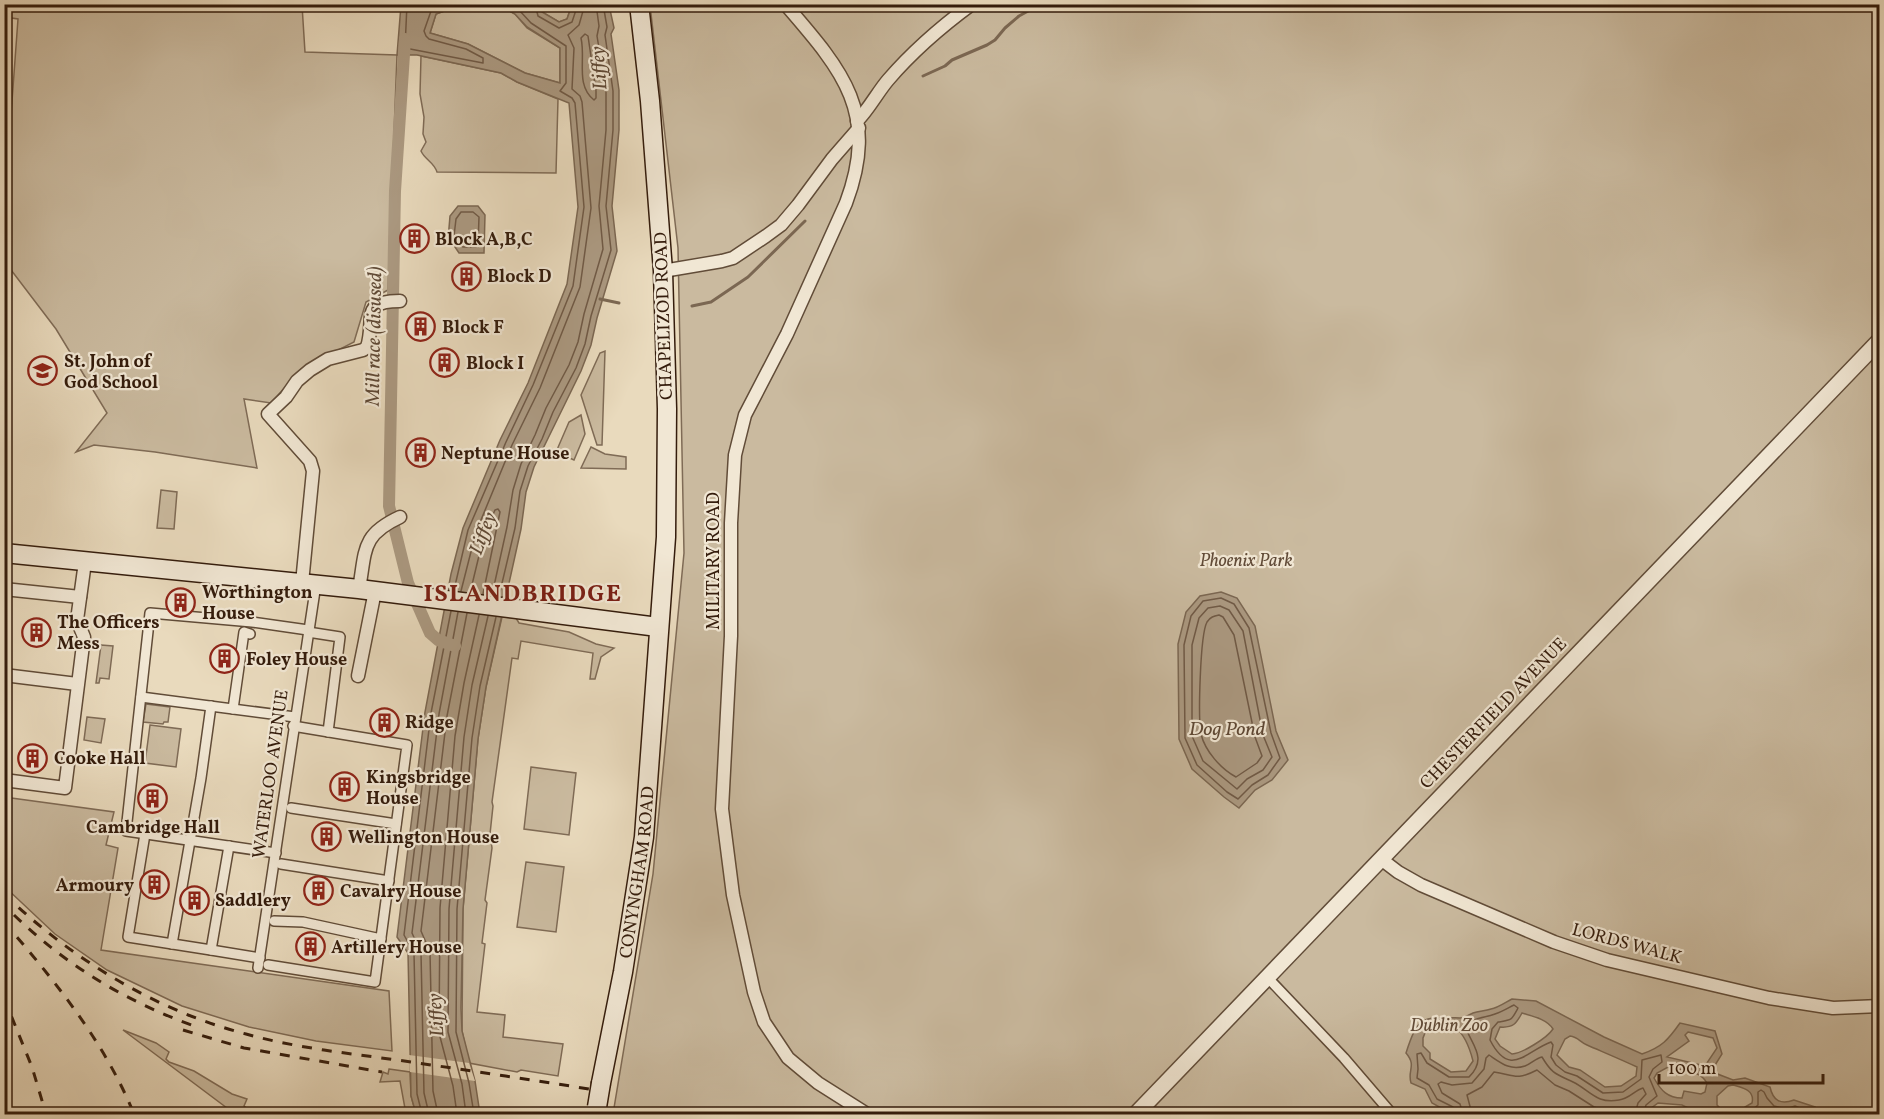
<svg xmlns="http://www.w3.org/2000/svg" width="1884" height="1119" font-family="Vollkorn,serif">
<rect width="100%" height="100%" fill="#e9dabd"/>
<filter id="stains"><feTurbulence type="fractalNoise" baseFrequency=".00333" numOctaves="4"/><feColorMatrix values="0 0 0 0 .2 0 0 0 0 .09 0 0 0 0 .02 0 0 0 .5 -.17"/></filter>
<radialGradient id="worn" r=".72"><stop offset=".6" stop-color="#630" stop-opacity="0"/><stop offset="1" stop-color="#630" stop-opacity=".3"/></radialGradient>
<g fill="#caba9f" stroke="#7f6b56" stroke-width="1.5">
<path d="M572,4L567,19L559,22L542,12L540,5Z"/>
<path d="M4,5H302L305,52L397,55L388,290L366,302L354,342L301,369L271,403L244,399L257,468L155,452L94,445L76,452L107,413L56,329L5,262V197L18,19L5,17Z"/>
<path d="M461,5H499L515,14L527,28L560,48V83L525,73L468,44L430,33L436,14Z"/>
<path d="M650,5H1879V1114H613L653,874L684,553L678,248Z"/>
<path d="M421,56L501,73L517,82L558,99L556,173L437,172C434,162 425,160 421,151L426,142L423,134L424,117L420,94Z"/>
<path d="M605,351L602,445H597L581,395L600,353Z"/>
<path d="M581,415L585,434L574,460L556,452L569,422Z"/>
<path d="M591,447L605,454L626,457V469L581,468Z"/>
<path d="M161,490L177,492L174,529L157,528Z"/>
<path d="M502,617L516,618L519,623L569,632L596,644L614,648L601,657L595,679H590L593,653L521,641L518,659L512,658L492,802L493,806L490,834L492,848L485,900L487,903L482,943L485,944L477,1012L505,1015L503,1037L563,1044L558,1076L521,1070L517,1072L469,1063L462,1031L463,909L478,739L486,687Z"/>
<path d="M101,645L113,646L109,679L100,678L99,683H96Z"/>
<path d="M146,704L170,707L168,722H164L163,724L143,722Z"/>
<path d="M87,717L105,719L101,743L84,740Z"/>
<path d="M150,725L181,729L176,767L145,763Z"/>
<path d="M531,767L576,773L569,835L524,829Z"/>
<path d="M4,797L114,812L106,845L118,848L101,950L389,991L392,1051L316,1041L249,1027L182,1006L107,970L55,934L5,887Z"/>
<path d="M526,862L564,867L556,932L517,927Z"/>
<path d="M123,1030L156,1043L169,1052L166,1059L169,1062L194,1071L232,1094L247,1099L244,1106L254,1114H235Z"/>
<path d="M389,1069L410,1072L411,1096L416,1114H406L400,1081L380,1082L383,1072L388,1074Z"/>
</g>
<g fill="#ab9981" stroke="#7b6752" stroke-width="1.5" fill-rule="evenodd">
<path d="M401,5H461L436,14L430,33L468,44L525,73L560,83V48L527,27L515,14L499,5H540L542,12L559,22L567,19L572,5H609L614,28L611,34L619,90V130L612,206L617,251L597,318L591,345L581,371L534,467L526,492L521,529L486,687L478,739L463,909L461,1008L462,1031L475,1081L480,1114H416L411,1096L408,953L397,937L425,712L451,574L463,528L500,440L528,383L567,284L578,207L569,103L517,82L501,73L417,55H397Z"/>
<path d="M458,206H478L485,215L484,253H459L453,244L448,240L450,216Z"/>
<path d="M1221,592L1237,598L1255,626L1276,731L1288,760L1272,780L1255,790L1239,808L1224,797L1192,769L1179,739L1178,644L1186,612L1200,596Z"/>
<path d="M1512,999L1536,1001L1604,1037L1642,1054C1662,1047 1668,1040 1680,1023L1715,1031L1722,1054L1712,1070L1715,1073L1733,1080L1745,1078L1770,1087C1773,1101 1781,1105 1794,1100L1815,1107L1822,1114L1795,1113L1787,1114H1700L1682,1105L1658,1103L1650,1109L1648,1114H1452L1432,1103L1425,1089L1411,1083C1407,1070 1417,1066 1406,1053C1418,1015 1423,1017 1460,1018C1464,1018 1469,1015 1473,1013C1479,1011 1485,1011 1491,1009C1498,1008 1506,1002 1512,999ZM1522,1013C1532,1016 1547,1019 1553,1029C1547,1038 1523,1053 1512,1054L1500,1046L1495,1039L1500,1027C1513,1028 1516,1024 1522,1013ZM1455,1027C1465,1035 1470,1049 1473,1061L1466,1071L1451,1072L1430,1059V1053L1423,1046V1038L1427,1028L1441,1029ZM1688,1032L1713,1038L1717,1048L1705,1066L1667,1057L1689,1041L1685,1035ZM1570,1036C1578,1037 1580,1042 1587,1045C1603,1052 1620,1059 1637,1067L1636,1076L1621,1086L1605,1087L1580,1070L1569,1067L1557,1055L1565,1039ZM1668,1067C1682,1071 1699,1069 1707,1083L1705,1092L1701,1094L1684,1091L1682,1098C1668,1098 1661,1091 1654,1078L1657,1073ZM1733,1085C1743,1088 1755,1090 1752,1103L1745,1107L1744,1113H1738L1734,1110L1720,1108L1717,1105V1096L1728,1086Z"/>
</g>
<path fill="#e9dabd" d="M409,1055L469,1063L475,1081L410,1072Z"/>
<g fill="none" stroke-linecap="round" stroke-linejoin="round">
<g stroke="#705a46" stroke-width="1.5">
<path d="M407,4L405,48L483,63V58L466,49L429,39L426,36L424,31L431,11L444,4"/>
<path d="M535,4L538,16L559,28L572,22L578,4"/>
<path d="M585,34L588,36L596,91V98L594,100C575,85 586,59 581,38Z"/>
<path d="M473,212L479,217L478,245L476,247H463L454,236L456,219L461,212Z"/>
<path d="M454,590L468,530L506,442L533,385L573,286L584,207L575,103L572,98L560,91L566,83V46L531,23L519,10L510,4"/>
<path d="M461,591L476,532L512,445L540,388L580,287L591,208L582,102L580,96L572,89L574,48L568,35L579,25L585,4"/>
<path d="M470,593L484,535L495,510L498,509L500,512L483,594"/>
<path d="M492,595L507,527L513,490L521,464L535,435L546,408L569,365L578,342L584,314L603,249L599,206L606,130V91L597,36L599,26L596,4"/>
<path d="M499,596L515,528L520,491L528,466L542,439L553,412L576,368L585,344L591,316L611,250L606,206L613,130V91L605,35L607,27L603,4"/>
<path d="M1221,598L1234,604L1249,628L1271,733L1280,758L1268,775L1252,785L1238,799L1227,792L1197,765L1185,738L1184,645L1191,616L1203,601Z"/>
<path d="M1220,606L1229,610L1243,631L1263,735L1272,757L1263,770L1247,779L1237,789L1203,761L1192,736V645L1199,618L1208,608Z"/>
<path d="M1219,615L1223,617L1234,635L1255,737L1262,756L1257,763L1236,777C1221,769 1205,751 1201,734C1198,718 1200,635 1207,622C1210,617 1214,616 1219,615Z"/>
<path d="M422,1114L417,1094L414,953L404,935L431,713L451,611"/>
<path d="M429,1114L424,1093L421,953L412,933L439,714L458,612"/>
<path d="M438,1114L433,1091L430,952L421,931L447,716L467,613"/>
<path d="M457,1114L453,1086L439,1033L440,908L455,736L464,683L479,615"/>
<path d="M466,1114L462,1084L448,1032L449,909L464,737L472,685L488,616"/>
<path d="M474,1114L469,1083L456,1032L457,909L472,738L480,686L496,617"/>
<path d="M1456,1114L1453,1107L1437,1099L1429,1085L1417,1078L1418,1069L1417,1054L1421,1053L1427,1063L1449,1077H1469C1489,1057 1470,1044 1465,1025C1475,1017 1484,1018 1495,1014C1502,1012 1508,1008 1514,1005L1518,1008C1511,1021 1512,1020 1498,1022L1492,1029L1490,1040C1510,1079 1526,1051 1551,1042L1553,1045L1551,1057L1556,1065L1565,1072L1577,1076L1603,1093L1623,1092L1641,1079L1642,1060L1661,1055L1662,1062L1653,1069L1649,1077L1657,1096L1646,1105L1643,1114"/>
<path d="M1463,1114L1460,1104L1442,1093L1438,1084L1441,1082L1452,1085L1472,1083L1484,1069L1486,1058L1489,1055C1501,1063 1510,1071 1525,1066C1531,1064 1536,1058 1542,1057C1552,1074 1556,1074 1573,1082C1591,1091 1596,1104 1619,1100C1629,1099 1635,1090 1643,1088L1646,1094L1638,1103L1635,1114"/>
<path d="M1472,1114L1467,1095L1482,1087L1494,1072C1514,1075 1516,1081 1537,1070L1555,1085L1569,1091L1594,1107L1604,1110L1624,1109L1626,1114"/>
<path d="M1749,1114L1751,1111L1758,1105V1092L1761,1090L1764,1092L1767,1098L1774,1106L1786,1109L1795,1106L1814,1114"/>
</g>
<g stroke="#7b6752" stroke-width="3">
<path d="M923,76L945,66L952,60L987,45L995,40L1005,28L1019,16L1041,4"/>
<path d="M600,299L619,303"/>
<path d="M692,306L711,302L748,277L805,221"/>
</g>
<path stroke="#ab9981" stroke-width="12" d="M405,39L395,191L389,506L408,583L430,633L438,640L455,646"/>
<defs>
<g id="pedestrian">
<path d="M308,632L340,637L328,732"/>
<path d="M141,697L295,717"/>
<path d="M233,709L244,632L250,634"/>
<path d="M291,808L396,824"/>
<path d="M145,834L128,937L211,950"/>
<path d="M229,846L211,950L260,958"/>
<path d="M276,853L126,831L150,613L252,622L308,630"/>
<path d="M281,864L389,881"/>
<path d="M274,921L303,922L381,939"/>
<path d="M172,944L201,778L211,706"/>
<path d="M268,965L375,982L407,745L293,726"/>
<path d="M258,968L316,584"/>
<path d="M1267,977L1344,1058L1392,1114"/>
</g>
<g id="minor">
<path d="M785,4C842,70 880,112 846,203L787,334L745,415L735,455L731,523V636L722,809L733,895L754,992L764,1022L788,1058L818,1083L867,1114"/>
<path d="M857,121C869,109 877,93 888,80C913,51 942,26 972,4"/>
<path d="M663,271L722,261L733,258L766,236L781,225L798,205L832,159L859,128"/>
<path d="M302,583L313,471L310,461L268,414L286,397L297,381L310,370L328,359L363,350L367,347C376,319 359,301 400,301"/>
<path d="M4,589L80,597"/>
<path d="M359,589C366,550 361,535 400,517"/>
<path d="M4,675L77,684"/>
<path d="M358,676L375,591"/>
<path d="M4,780L65,788L84,637L77,620L85,562"/>
<path d="M1381,859L1398,872L1421,885L1554,942L1607,960L1769,998L1833,1008L1880,1006"/>
</g>
<path id="tertiary" d="M1136,1114L1880,340"/>
<g id="secondary">
<path d="M4,553L359,589L658,627"/>
<path id="s1" d="M601,1083L623,972L644,837L666,537L667,409L663,271L650,101L639,4"/>
</g>
</defs>
<use href="#pedestrian" stroke="#614c38" stroke-width="12"/>
<use href="#minor" stroke="#614c38" stroke-width="15"/>
<use href="#tertiary" stroke="#614c38" stroke-width="18"/>
<use href="#secondary" stroke="#341c0c" stroke-width="21"/>
<use href="#pedestrian" stroke="#f1e7d4" stroke-width="9"/>
<use href="#minor" stroke="#f1e7d4" stroke-width="12"/>
<use href="#tertiary" stroke="#f1e7d4" stroke-width="15"/>
<use href="#secondary" stroke="#f1e7d4" stroke-width="18"/>
<g stroke="#341c0c" stroke-width="3" stroke-dasharray="10 10" stroke-linecap="butt">
<path d="M4,894C72,959 154,1010 246,1034C300,1049 356,1054 411,1062C479,1072 546,1082 614,1093"/>
<path d="M14,915C68,967 127,1002 197,1027"/>
<path d="M4,922C55,981 104,1041 134,1114"/>
<path d="M4,998L32,1067L46,1114"/>
<path d="M183,1030L244,1048L382,1072"/>
</g>
<defs>
<path id="secondary-bridge" d="M597,1107L601,1083"/>
</defs>
<use href="#secondary-bridge" stroke="#341c0c" stroke-width="21" stroke-linecap="butt"/>
<use href="#secondary-bridge" stroke="#f1e7d4" stroke-width="18"/>
</g>
<defs>
<symbol id="building-ring" viewBox="-11 -11 22 22"><circle r="9.5" fill="#f1e7d4" stroke="#8f2418" stroke-width="1.5"/><path d="M-4-6H4V6H1V3H-1V6H-4ZM-2.5-4.3h1.7v1.8h-1.7ZM.8-4.3h1.7v1.8H.8ZM-2.5-1h1.7V.8h-1.7ZM.8-1h1.7V.8H.8Z" fill="#8f2418"/></symbol>
<symbol id="school-ring" viewBox="-11 -11 22 22"><circle r="9.5" fill="#f1e7d4" stroke="#8f2418" stroke-width="1.5"/><path d="M0-5L7-2L0 1L-7-2ZM-4 1L0 2.5L4 1V4Q0 6-4 4Z" fill="#8f2418"/></symbol>
</defs>
<g fill-rule="evenodd">
<use href="#building-ring" x="398" y="222" width="33" height="33"/>
<use href="#building-ring" x="450" y="260" width="33" height="33"/>
<use href="#building-ring" x="404" y="310" width="33" height="33"/>
<use href="#building-ring" x="428" y="346" width="33" height="33"/>
<use href="#school-ring" x="26" y="354" width="33" height="33"/>
<use href="#building-ring" x="404" y="436" width="33" height="33"/>
<use href="#building-ring" x="164" y="586" width="33" height="33"/>
<use href="#building-ring" x="20" y="616" width="33" height="33"/>
<use href="#building-ring" x="208" y="642" width="33" height="33"/>
<use href="#building-ring" x="368" y="706" width="33" height="33"/>
<use href="#building-ring" x="16" y="742" width="33" height="33"/>
<use href="#building-ring" x="328" y="770" width="33" height="33"/>
<use href="#building-ring" x="136" y="782" width="33" height="33"/>
<use href="#building-ring" x="310" y="820" width="33" height="33"/>
<use href="#building-ring" x="138" y="868" width="33" height="33"/>
<use href="#building-ring" x="302" y="874" width="33" height="33"/>
<use href="#building-ring" x="178" y="884" width="33" height="33"/>
<use href="#building-ring" x="294" y="930" width="33" height="33"/>
</g>
<g text-anchor="middle" stroke-width="4.5" stroke-linejoin="round" paint-order="stroke">
<g font-size="18" font-weight="bold" fill="#341c0c" stroke="#f1e7d4" text-anchor="start">
<text x="435" y="245">Block A,B,C</text>
<text x="487" y="282">Block D</text>
<text x="442" y="333">Block F</text>
<text x="64" y="367">St. John of<tspan x="64" dy="21">God School</tspan></text>
<text x="466" y="369">Block I</text>
<text x="441" y="459">Neptune House</text>
<text x="202" y="598">Worthington<tspan x="202" dy="21">House</tspan></text>
<text x="57" y="628">The Officers<tspan x="57" dy="21">Mess</tspan></text>
<text x="246" y="665">Foley House</text>
<text x="405" y="728">Ridge</text>
<text x="54" y="764">Cooke Hall</text>
<text x="366" y="783">Kingsbridge<tspan x="366" dy="21">House</tspan></text>
<text x="153" y="833" text-anchor="middle">Cambridge Hall</text>
<text x="348" y="843">Wellington House</text>
<text x="134" y="891" text-anchor="end">Armoury</text>
<text x="340" y="897">Cavalry House</text>
<text x="215" y="906">Saddlery</text>
<text x="331" y="953">Artillery House</text>
</g>
<g font-size="18" fill="#341c0c" stroke="#f1e7d4">
<text transform="translate(663 316) rotate(-92)" y="6">CHAPELIZOD ROAD</text>
<text transform="translate(713 561) rotate(-90)" y="6">MILITARY ROAD</text>
<text transform="translate(1493 713) rotate(-46)" y="6">CHESTERFIELD AVENUE</text>
<text transform="translate(270 774) rotate(-82)" y="6">WATERLOO AVENUE</text>
<text dy="6" stroke="none"><textPath href="#s1" startOffset="214">CONYNGHAM ROAD</textPath></text>
<text transform="translate(1627 943) rotate(15)" y="6">LORDS WALK</text>
</g>
<g font-size="18" font-style="italic" fill="#614b38" stroke="#f1e7d4">
<text x="1246" y="566">Phoenix Park</text>
<text x="1449" y="1031">Dublin Zoo</text>
</g>
<g font-size="20" font-style="italic" fill="#5e4835" stroke="#f1e7d4">
<text transform="translate(598 68) rotate(-94)" y="7">Liffey</text>
<text transform="translate(373 336) rotate(-89)" y="7">Mill race (disused)</text>
<text transform="translate(482 533) rotate(-69)" y="7">Liffey</text>
<text x="1227" y="735">Dog Pond</text>
<text transform="translate(435 1015) rotate(-94)" y="7">Liffey</text>
</g>
<g font-size="24" font-weight="bold" letter-spacing="1.5" fill="#7a1f14" stroke="#f1e7d4">
<text x="523" y="601">ISLANDBRIDGE</text>
</g>
</g>
<rect width="1884" height="1119" fill="none" stroke="#e9dabd" stroke-width="24"/>
<rect x="6" y="6" width="1872" height="1107" fill="none" stroke="#341c0c" stroke-width="3"/>
<rect x="12" y="12" width="1860" height="1095" fill="none" stroke="#341c0c" stroke-width="1.5"/>
<path d="M1659 1074v9h164v-9" fill="none" stroke="#341c0c" stroke-width="3"/>
<text x="1668" y="1074" font-size="18" fill="#341c0c" stroke="#f1e7d4" stroke-width="4.5" paint-order="stroke">100 m</text>
<rect width="100%" height="100%" filter="url(#stains)"/>
<rect width="100%" height="100%" fill="url(#worn)"/>
</svg>
